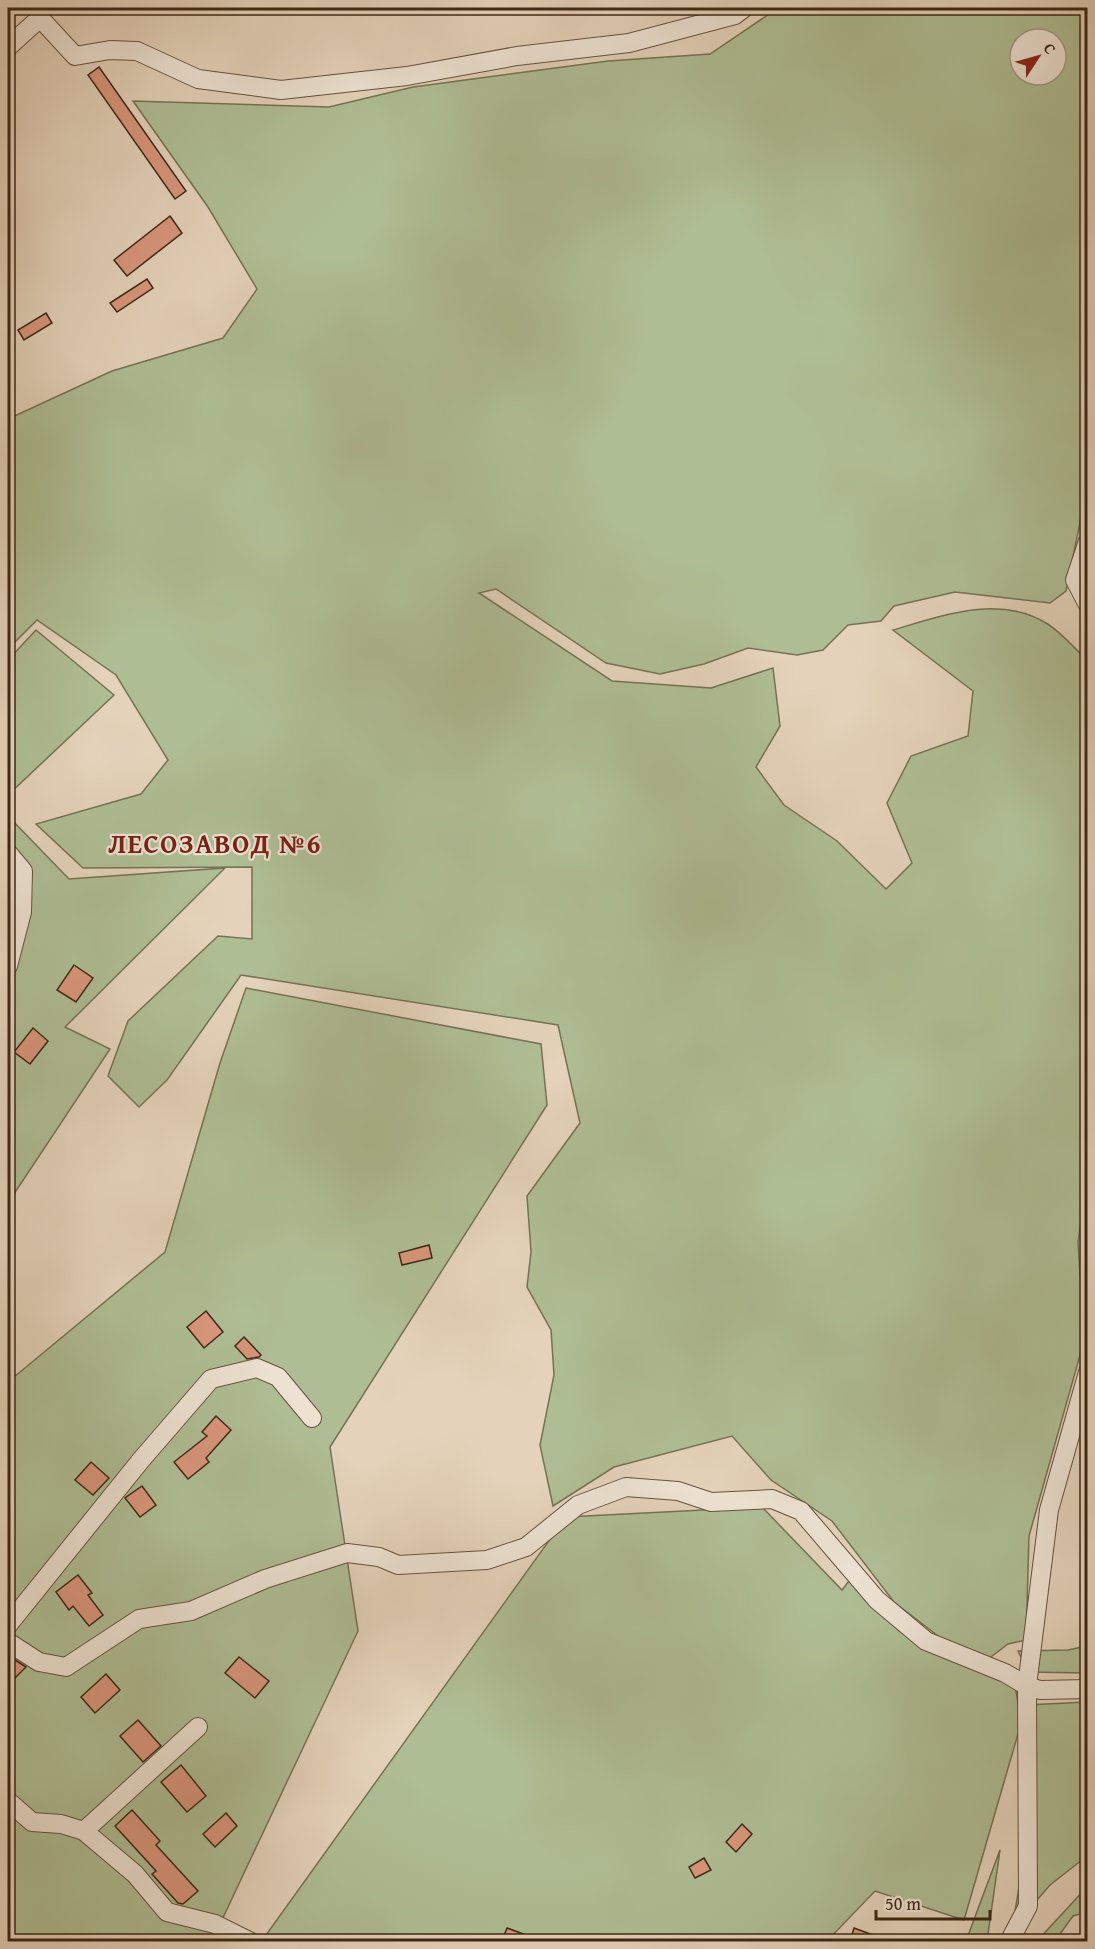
<svg xmlns="http://www.w3.org/2000/svg" width="1095" height="1949" font-family="'Gentium Book Plus',serif">
<rect width="100%" height="100%" fill="#e4d2ba"/>
<filter id="stains"><feTurbulence type="fractalNoise" baseFrequency=".00333" numOctaves="4"/><feColorMatrix values="0 0 0 0 .2 0 0 0 0 .09 0 0 0 0 .02 0 0 0 .5 -.17"/></filter>
<radialGradient id="worn" r=".72"><stop offset=".6" stop-color="#630" stop-opacity="0"/><stop offset="1" stop-color="#630" stop-opacity=".3"/></radialGradient>
<g fill="#afbd94" stroke="#767254" stroke-width="1.5" fill-rule="evenodd">
<path d="M778,8H1087L1088,483L1066,591L1050,603L955,592L894,606L881,621L848,625L823,650L797,655L748,648L704,664L660,674L606,663L496,589L479,593L612,681L711,688L773,668L780,726L756,767L784,805L837,841L886,889L912,863L887,803L911,756L968,736L973,691L893,630C941,616 999,594 1046,623C1061,632 1074,648 1087,660L1088,1175L1078,1242L1084,1341L1029,1536L1026,1640L1008,1644L987,1660L942,1639L894,1602L832,1521L771,1480L732,1436L614,1467L553,1506L540,1445L554,1375L551,1330L527,1287L531,1252L527,1196L580,1123L558,1025L241,975L167,1080L139,1107L108,1076L128,1021L218,936L252,939V867L83,868L36,824L141,794L168,760L116,675L37,620L8,649V419L112,371L223,338L257,289L208,207L133,101L329,107L413,87L608,61L710,54ZM1020,39H1056V75H1020Z"/>
<path d="M36,630L114,695L8,795V660Z"/>
<path d="M8,816L69,879L225,868L65,1027L110,1049L8,1203Z"/>
<path d="M246,988L541,1044L547,1105L330,1447L358,1631L212,1941L8,1942V1382L165,1252L220,1063Z"/>
<path d="M762,1507L842,1590L849,1581L898,1630L939,1654L1015,1685L1021,1722L1026,1705L1087,1702V1856L1050,1885L1012,1929L1019,1887L1020,1727L964,1920L875,1891L827,1941L261,1942L566,1517Z"/>
<path d="M1087,1646V1673L1028,1672L1018,1651L1068,1650Z"/>
<path d="M1000,1850L987,1941H966Z"/>
<path d="M1087,1887V1912L1073,1916L1055,1941H1037Z"/>
</g>
<g fill="#d9967c" stroke="#3d2814" stroke-width="1.5">
<path d="M99,67L186,191L175,199L88,75Z"/>
<path d="M170,216L182,233L127,276L114,260Z"/>
<path d="M147,279L153,288L117,312L110,303Z"/>
<path d="M46,313L52,323L24,340L18,330Z"/>
<path d="M74,965L93,978L76,1002L57,990Z"/>
<path d="M33,1028L48,1041L30,1064L14,1052Z"/>
<path d="M429,1245L432,1258L402,1265L399,1253Z"/>
<path d="M206,1311L223,1332L204,1348L187,1327Z"/>
<path d="M244,1337L261,1355L259,1357L247,1359L235,1346Z"/>
<path d="M216,1416L231,1430L206,1458L209,1462L188,1479L174,1462L207,1436L202,1432Z"/>
<path d="M91,1462L109,1478L93,1495L75,1480Z"/>
<path d="M142,1486L156,1505L140,1517L125,1498Z"/>
<path d="M78,1575L92,1593L88,1595L103,1615L89,1626L73,1606L69,1610L56,1592Z"/>
<path d="M239,1657L269,1681L255,1698L225,1673Z"/>
<path d="M15,1660L26,1667L8,1685V1667Z"/>
<path d="M106,1674L120,1690L95,1713L81,1697Z"/>
<path d="M138,1720L161,1746L143,1762L120,1736Z"/>
<path d="M181,1765L206,1796L187,1812L161,1782Z"/>
<path d="M132,1810L160,1841L156,1845L198,1891L183,1904L178,1903L152,1874L156,1871L115,1826Z"/>
<path d="M226,1813L237,1826L215,1847L203,1834Z"/>
<path d="M742,1824L752,1834L736,1852L726,1842Z"/>
<path d="M704,1858L711,1870L695,1878L689,1867Z"/>
<path d="M507,1928L540,1940V1941H502Z"/>
<path d="M854,1928L887,1940V1941H850Z"/>
</g>
<g fill="none" stroke-linecap="round" stroke-linejoin="round">
<defs>
<g id="minor">
<path d="M8,47L40,18L75,56L110,50L137,51L198,79L281,90L407,76L517,56L629,43L735,15L744,8"/>
<path d="M1088,541L1075,580L1088,605"/>
<path d="M8,853L23,871L22,912L8,966"/>
<path d="M8,1625L141,1460L211,1379L257,1368L278,1377L312,1418"/>
<path d="M8,1642L39,1662L66,1667L139,1619L191,1611L265,1579L347,1553L379,1557L398,1565L487,1560L526,1547L578,1505L626,1487L678,1491L711,1502L772,1499L801,1511L877,1600L926,1641L1005,1673L1027,1686L1040,1690L1088,1689"/>
<path d="M8,1801L32,1822L61,1824L84,1831L135,1874L167,1912L215,1924L251,1942"/>
<path d="M84,1831L198,1727"/>
<path d="M1009,1942L1028,1906L1027,1686L1049,1510L1088,1372"/>
</g>
</defs>
<use href="#minor" stroke="#67523e" stroke-width="20"/>
<use href="#minor" stroke="#ede2d2" stroke-width="18"/>
</g>
<g text-anchor="middle" stroke-width="4.5" stroke-linejoin="round" paint-order="stroke">
<g font-size="27" font-weight="bold" letter-spacing="1.5" fill="#7a1f14" stroke="#ede2d2">
<text x="215" y="853">ЛЕСОЗАВОД №6</text>
</g>
</g>
<rect width="1095" height="1949" fill="none" stroke="#e4d2ba" stroke-width="30"/>
<rect x="9" y="9" width="1077" height="1931" fill="none" stroke="#3d2814" stroke-width="3"/>
<rect x="15" y="15" width="1065" height="1919" fill="none" stroke="#3d2814" stroke-width="1.5"/>
<g transform="translate(1038 57) rotate(54)"><circle r="28" fill="#ede2d2" stroke="#a79886" stroke-width="1.5"/>
<path d="M0-4.5L10 22L0 15L-10 22Z" fill="#8f2418"/>
<text y="-9" font-size="16" font-weight="bold" text-anchor="middle" fill="#3d2814">С</text>
</g>
<path d="M876 1910v9h114v-9" fill="none" stroke="#3d2814" stroke-width="3"/>
<text x="885" y="1910" font-size="18" fill="#3d2814" stroke="#ede2d2" stroke-width="4.5" paint-order="stroke">50 m</text>
<rect width="100%" height="100%" filter="url(#stains)"/>
<rect width="100%" height="100%" fill="url(#worn)"/>
</svg>
